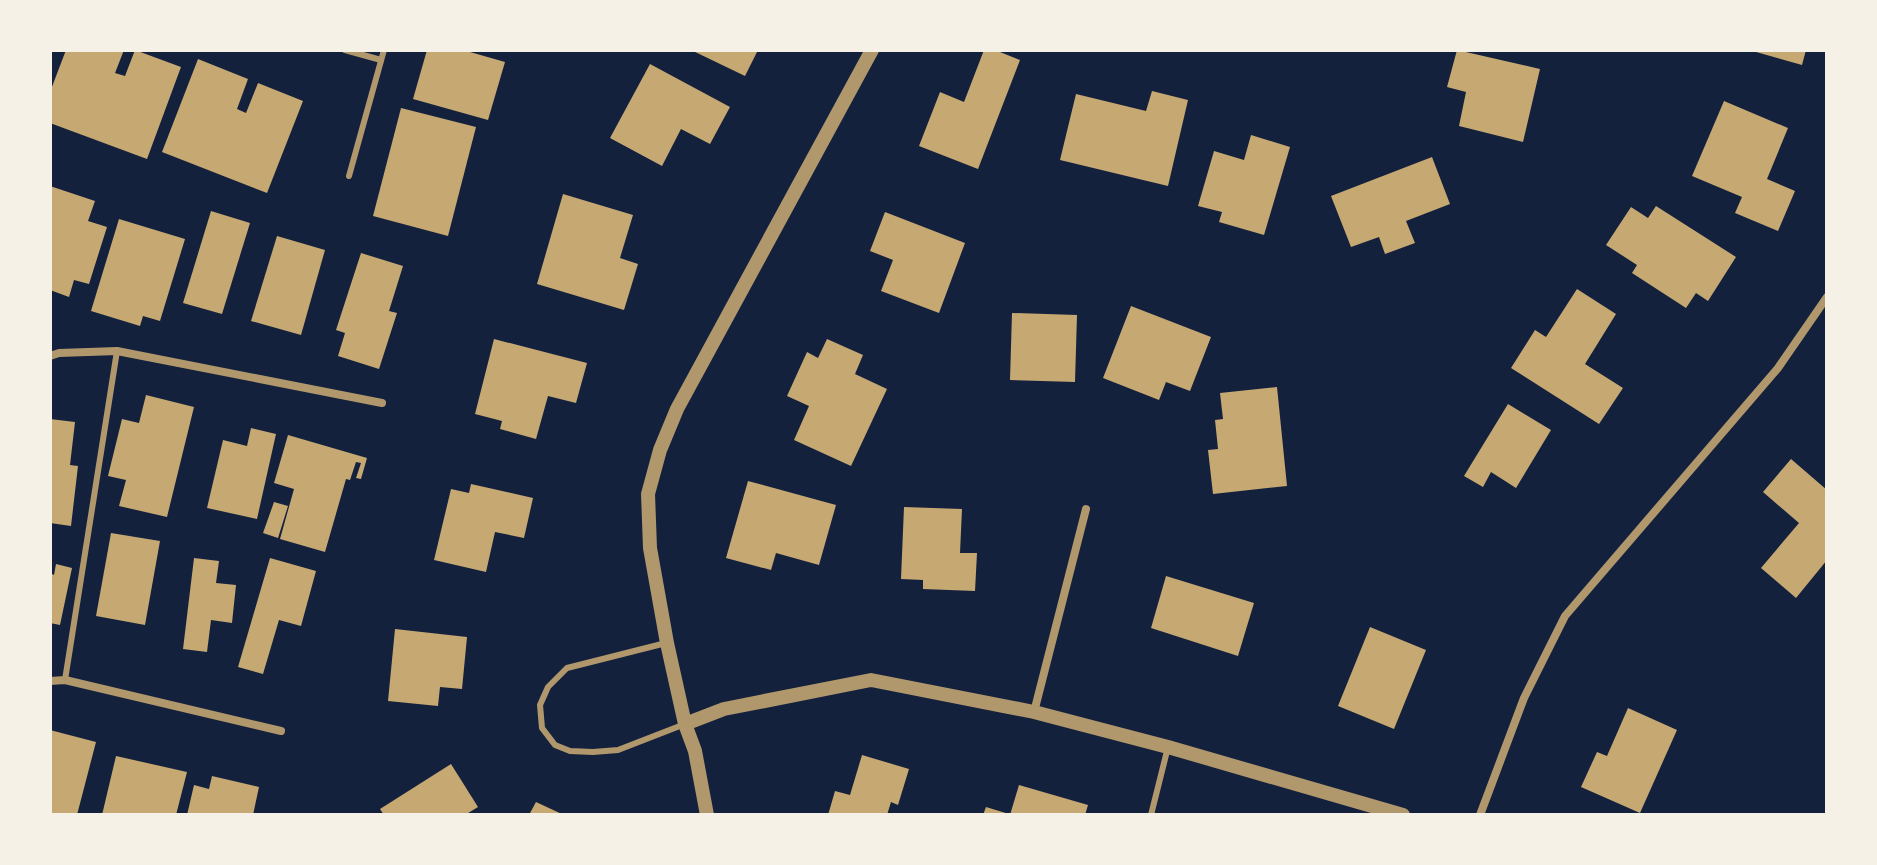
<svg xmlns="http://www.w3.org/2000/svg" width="1877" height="865" font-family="'Work Sans',sans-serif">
<rect width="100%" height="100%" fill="#14213d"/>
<g fill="#c6a872">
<path d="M66,50H124L115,73L125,76L135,50L181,67L147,159L50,123V92Z"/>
<path d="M427,50H463L505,62L488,120L413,99Z"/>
<path d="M691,50H758L745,76Z"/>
<path d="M984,50H995L1020,60L978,169L919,146L940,92L964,102Z"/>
<path d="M1457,50L1540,69L1523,142L1459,126L1466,92L1447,87Z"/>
<path d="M1749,50H1806L1802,65Z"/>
<path d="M198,59L248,79L237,109L246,113L258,83L303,101L267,193L162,152Z"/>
<path d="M650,64L730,107L710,144L681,129L662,166L610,138Z"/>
<path d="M1152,91L1188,100L1168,186L1060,160L1076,94L1146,111Z"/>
<path d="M1724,101L1788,128L1767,179L1795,191L1778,231L1735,213L1742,197L1692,176Z"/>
<path d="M401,108L476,127L448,236L373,216Z"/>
<path d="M1251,135L1290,147L1264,235L1219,222L1222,212L1198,206L1214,151L1244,160Z"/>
<path d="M1432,157L1450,204L1406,221L1415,243L1385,254L1379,237L1351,247L1331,196Z"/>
<path d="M50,186L95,201L88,221L107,227L89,284L74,280L69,297L50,290Z"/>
<path d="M563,194L633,215L620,258L638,264L624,310L537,284Z"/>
<path d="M1656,206L1736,257L1708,301L1696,293L1686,308L1632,273L1637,265L1606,245L1631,207L1648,218Z"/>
<path d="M211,211L250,223L222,314L183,303Z"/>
<path d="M885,212L965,243L939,313L881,291L893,260L870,251Z"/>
<path d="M119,219L185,239L160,321L143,316L140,326L91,311Z"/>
<path d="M277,236L325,250L301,335L251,321Z"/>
<path d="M361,253L403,266L389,311L397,313L379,369L338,356L345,333L336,330Z"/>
<path d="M1577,289L1616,314L1585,364L1623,388L1599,424L1511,368L1535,330L1546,337Z"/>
<path d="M1131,306L1211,337L1190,391L1166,382L1159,400L1103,378Z"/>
<path d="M1012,313L1077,315L1075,382L1010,380Z"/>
<path d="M494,339L587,363L576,403L548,396L536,439L500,429L502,421L475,414Z"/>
<path d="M827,339L863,355L855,374L887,389L851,466L794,440L809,406L787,396L807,352L818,358Z"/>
<path d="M1277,387L1287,486L1213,494L1208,450L1218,449L1215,420L1223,419L1220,393Z"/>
<path d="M146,395L194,407L167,517L119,506L126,480L108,476L122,419L139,423Z"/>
<path d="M1508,404L1551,430L1516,488L1491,472L1483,487L1464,476Z"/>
<path d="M50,419L75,422L70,465L78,466L71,526L50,523Z"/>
<path d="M251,428L276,434L257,519L207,508L223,440L247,446Z"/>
<path d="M288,435L367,458L361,479L356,478L361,463L356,462L350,480L346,479L325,552L280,539L294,489L274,483Z"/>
<path d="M1791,459L1827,490V560L1796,598L1761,568L1799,523L1763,492Z"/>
<path d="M748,481L836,505L819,565L776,553L771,570L726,558Z"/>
<path d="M471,484L533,498L524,538L495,532L486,572L434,560L451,489L469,493Z"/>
<path d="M274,502L288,506L278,538L263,533Z"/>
<path d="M904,507L962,509L960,553H977L975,591L923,589V580L901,579Z"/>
<path d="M111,533L160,541L145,625L96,616Z"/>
<path d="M194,558L219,561L216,583L236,585L232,623L211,620L207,652L183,649Z"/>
<path d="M270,558L316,571L301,626L279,620L263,674L238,667Z"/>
<path d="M56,564L72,568L60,625L50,623V573L54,575Z"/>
<path d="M1166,576L1254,603L1238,656L1151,628Z"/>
<path d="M1370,627L1426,650L1394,729L1338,706Z"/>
<path d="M395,629L467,637L462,689L440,687L438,706L388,701Z"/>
<path d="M1628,708L1677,730L1640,813L1581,787L1597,752L1607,756Z"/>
<path d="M50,730L96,742L77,815H50Z"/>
<path d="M862,755L909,769L898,805L891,802L887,815H828L835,791L850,795Z"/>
<path d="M116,756L187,772L176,815H102Z"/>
<path d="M451,764L478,807L465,815H384L380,809Z"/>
<path d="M212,776L259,787L253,815H187L194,785L209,789Z"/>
<path d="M1019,785L1088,805L1085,815H1010Z"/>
<path d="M536,802L564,815H529Z"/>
<path d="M986,807L1009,814V815H983Z"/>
</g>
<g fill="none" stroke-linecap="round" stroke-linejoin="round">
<g stroke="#b1986c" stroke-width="6">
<path d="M345,50L381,60"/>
<path d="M349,176L384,50"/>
<path d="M666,643L567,668L548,687L540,705L542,728L555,745L570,751L593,752L618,750L685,724"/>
<path d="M65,680L117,351"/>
<path d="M1151,815L1168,747"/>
</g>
<g stroke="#b1986c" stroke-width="8">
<path d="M50,356L59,353L117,351L382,403"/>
<path d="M50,681L65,680L281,731"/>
<path d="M1034,712L1086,509"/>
<path d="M1480,815L1524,698L1565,616L1778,368L1827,297"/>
</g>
<g stroke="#b1986c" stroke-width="14">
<path d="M685,724L724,709L871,680L1034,712L1168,747L1403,815"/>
<path d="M707,815L695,751L685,724L667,643L650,548L648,494L660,450L677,409L872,50"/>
</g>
</g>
<rect width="1877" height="865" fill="none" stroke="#f6f1e7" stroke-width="104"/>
</svg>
